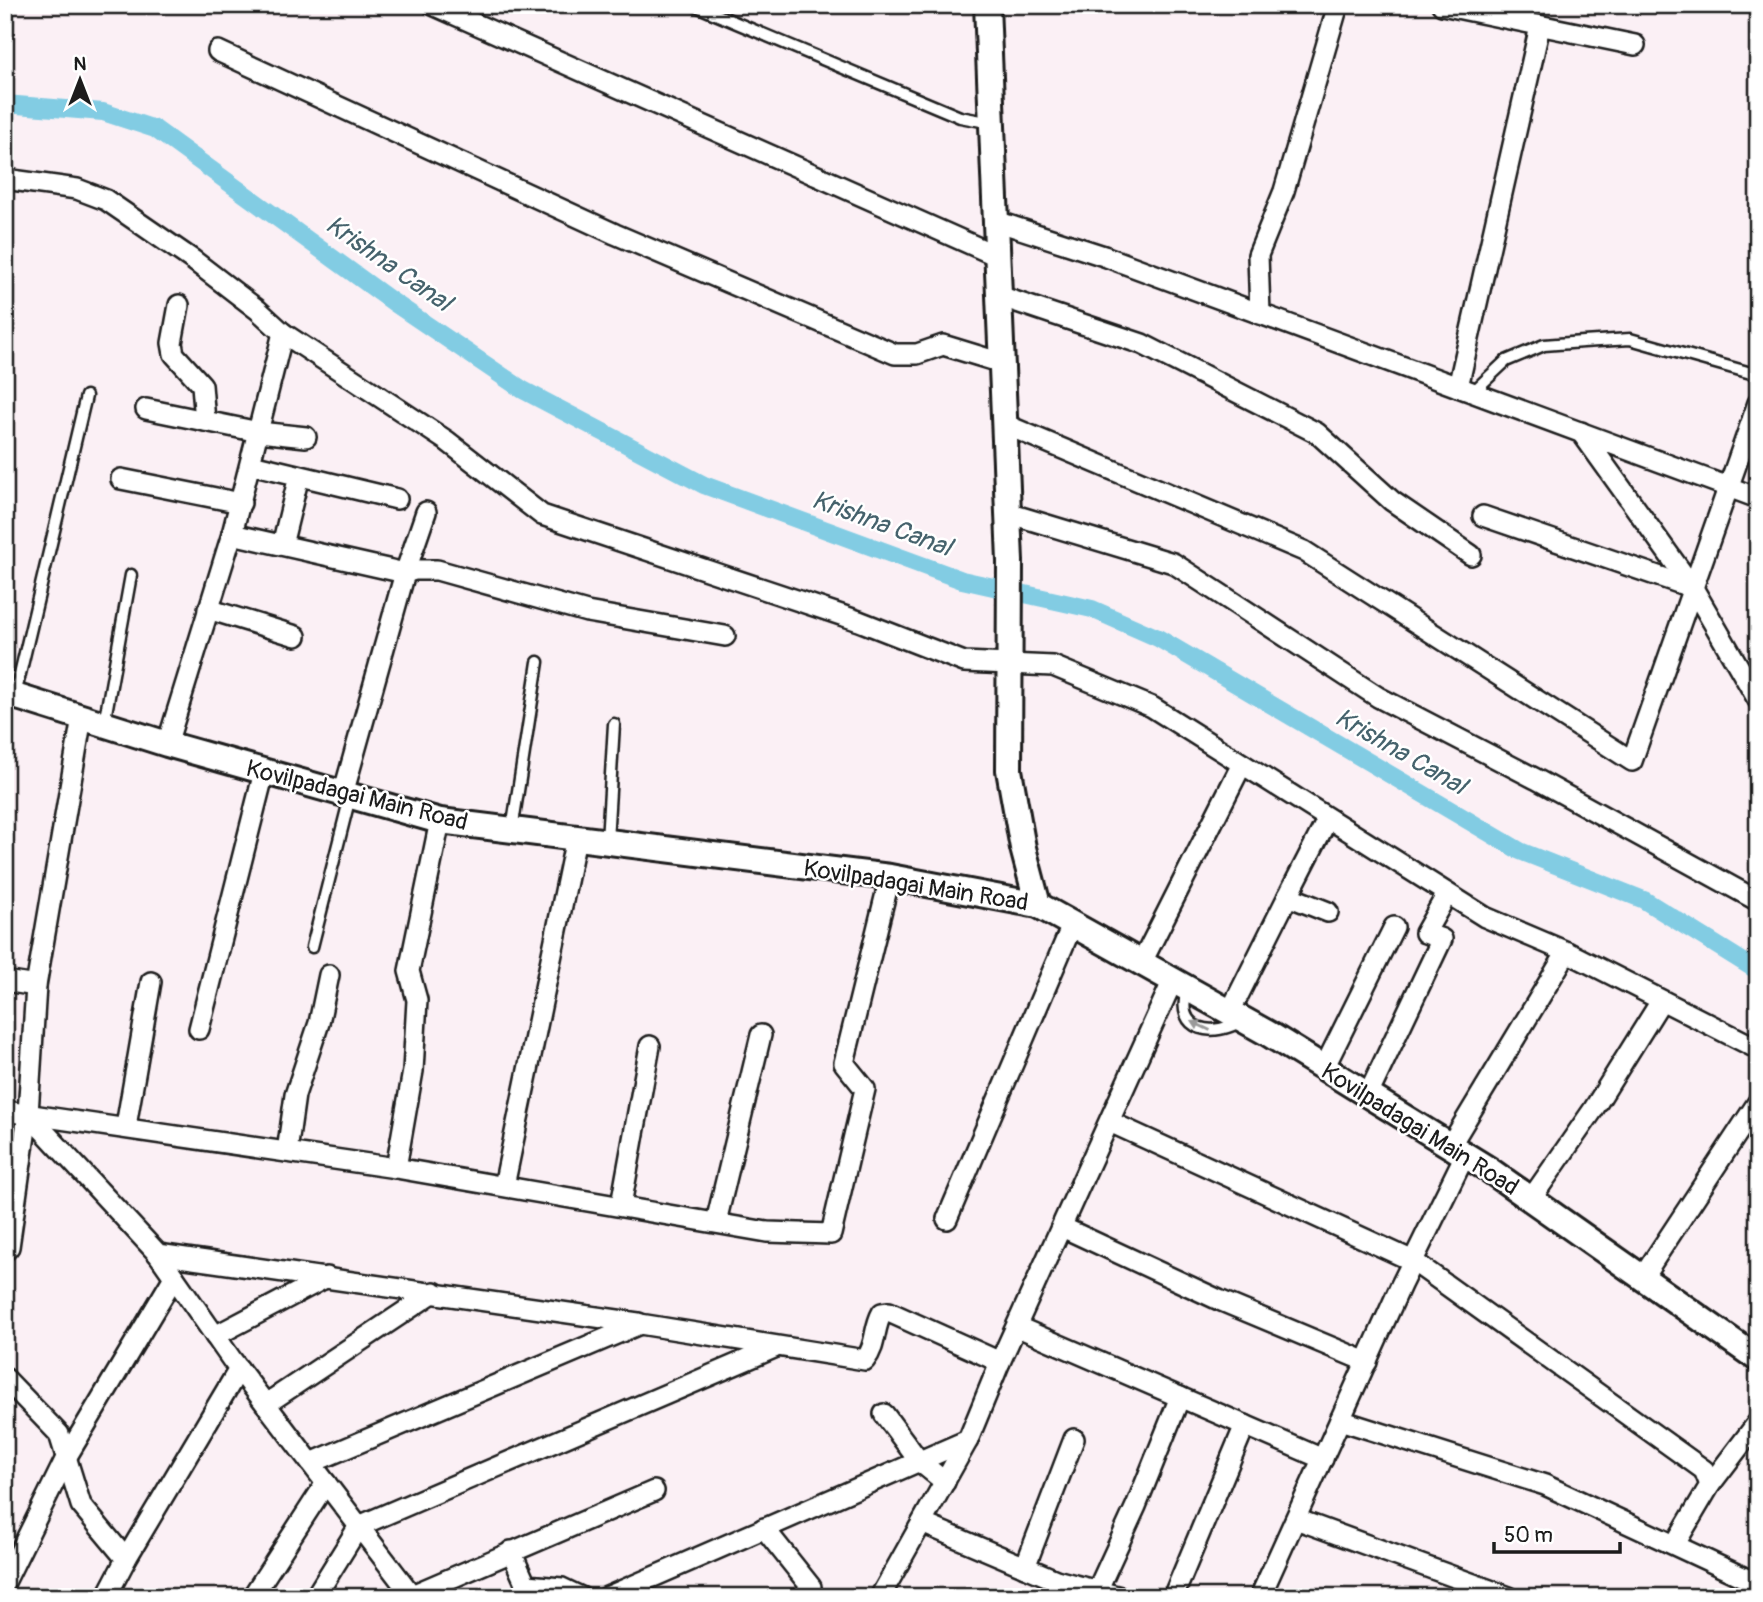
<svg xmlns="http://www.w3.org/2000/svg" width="1763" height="1602" font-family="Pangolin,sans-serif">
<rect width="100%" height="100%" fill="#fbf0f5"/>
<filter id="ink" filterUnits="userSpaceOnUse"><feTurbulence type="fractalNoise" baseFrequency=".0143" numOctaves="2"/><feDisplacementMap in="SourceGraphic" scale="14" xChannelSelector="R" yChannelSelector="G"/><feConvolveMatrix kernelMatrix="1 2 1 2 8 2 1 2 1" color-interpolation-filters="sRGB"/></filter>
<g filter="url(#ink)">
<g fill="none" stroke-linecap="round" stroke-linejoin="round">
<path stroke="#82cce3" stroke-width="18" d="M5,104L103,112L155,129L393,302L523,390L704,485L962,580L1092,609L1158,638L1520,851L1644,900L1758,971"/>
<defs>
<g id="service">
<path d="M694,5L960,117L992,123"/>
<path d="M1473,392L1506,361L1544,345L1583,342L1630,339L1758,375"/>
<path d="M15,695L86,396"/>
<path d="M104,724L131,575"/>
<path d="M512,830L538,662"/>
<path d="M607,841L614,724"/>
<path d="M312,947L350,797"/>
<path d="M1187,991C1174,1032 1215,1038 1242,1020"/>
</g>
<g id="minor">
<path d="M433,5L997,256"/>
<path d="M1442,5L1635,45"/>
<path d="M218,51L615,234L895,354H917L943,345L1002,363"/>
<path d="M5,179L77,189L106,200L193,260L258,310L283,333L447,441L542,515L859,621L964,662L1053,666L1152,707L1485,917L1567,952L1758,1049"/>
<path d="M996,221L1104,256L1758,498"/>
<path d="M999,296L1142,344L1317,433L1392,501L1471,555"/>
<path d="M179,305L172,343L174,354L202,385L205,421"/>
<path d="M1260,314L1258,255L1284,191L1338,5"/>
<path d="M1458,387L1540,26"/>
<path d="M146,409L259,432L306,437"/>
<path d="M1004,424L1304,551L1632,761L1758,403"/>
<path d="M1581,432L1693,588L1758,700"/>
<path d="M251,464L397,499"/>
<path d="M121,479L241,503"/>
<path d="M1008,513L1173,563L1378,697L1536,779L1758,901"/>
<path d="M1483,516L1693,588"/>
<path d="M232,534L405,573L415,570H437L587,612L725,636"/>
<path d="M282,545L299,476"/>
<path d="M208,609L296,636"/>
<path d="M167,744L232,534L283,333"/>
<path d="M343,794L405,573L426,512"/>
<path d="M1288,896L1327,820"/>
<path d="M1142,962L1242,764"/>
<path d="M5,981L36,986"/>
<path d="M1230,1012L1288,896L1328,912"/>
<path d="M199,1029L264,772"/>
<path d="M1324,1068L1394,927"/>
<path d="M1368,1095L1442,939L1425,933L1447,894"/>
<path d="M5,1111L396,1168L767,1232L831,1234L865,1089L844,1063L890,877"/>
<path d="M28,1114L158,1254L232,1360L413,1597"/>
<path d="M1110,1122L1413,1261L1704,1470L1710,1485L1675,1544"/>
<path d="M126,1126L151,982"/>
<path d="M1450,1146L1567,952"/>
<path d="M287,1152L295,1095L319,1023L329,975"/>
<path d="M396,1168L413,1071L417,1000L409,971L440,821"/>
<path d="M504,1186L576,838"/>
<path d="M1531,1199L1593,1110L1661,1001"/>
<path d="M621,1205L650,1046"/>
<path d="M947,1219L1073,923"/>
<path d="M716,1222L761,1035"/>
<path d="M1062,1227L1219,1300L1367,1362"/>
<path d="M5,1251L9,1247L28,1114L36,986L82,717"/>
<path d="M158,1254L638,1323"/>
<path d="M1642,1278L1758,1102"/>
<path d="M1018,1327L1323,1459"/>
<path d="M215,1336L327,1277"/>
<path d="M5,1378L59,1434L81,1505L126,1559L106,1597"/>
<path d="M266,1404L434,1292"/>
<path d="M884,1414L919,1461L945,1482"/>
<path d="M1340,1420L1545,1485L1758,1584"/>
<path d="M311,1463L640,1324L865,1360C877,1345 873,1329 882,1313L889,1312L1000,1362"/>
<path d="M1710,1485L1758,1422"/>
<path d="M1296,1519L1509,1597"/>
<path d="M922,1523L1056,1580L1121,1597"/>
<path d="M764,1528L811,1587"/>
<path d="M511,1551L526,1585L562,1588L581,1597"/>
<path d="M126,1559L239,1369"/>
<path d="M1025,1567L1074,1439"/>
<path d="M5,1582L66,1458L174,1277"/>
<path d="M1097,1591L1136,1506L1180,1397"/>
<path d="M412,1595L654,1491"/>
<path d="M252,1597L326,1483"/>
<path d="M315,1597L359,1526L774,1348"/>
<path d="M607,1597L968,1440"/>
<path d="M880,1597L968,1440L1000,1362L1173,980"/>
<path d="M1173,1597L1245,1425"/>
<path d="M1260,1597L1401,1285L1465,1155"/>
</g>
<g id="tertiary">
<path d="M987,5L1010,561L1009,770L1023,848L1038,905"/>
<path d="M5,693L167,744L440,821L890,877L1038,905L1269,1034L1488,1169L1758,1359"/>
</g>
</defs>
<use href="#service" stroke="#1c1c1c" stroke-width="15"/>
<use href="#minor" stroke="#1c1c1c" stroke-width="24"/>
<use href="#tertiary" stroke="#1c1c1c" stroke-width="30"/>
<use href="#service" stroke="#fff" stroke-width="10"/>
<use href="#minor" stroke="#fff" stroke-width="19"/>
<use href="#tertiary" stroke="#fff" stroke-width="24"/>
</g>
<defs><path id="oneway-solid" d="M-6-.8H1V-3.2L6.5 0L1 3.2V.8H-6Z" transform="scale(1.75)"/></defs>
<use fill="#999" href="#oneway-solid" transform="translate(1201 1026) rotate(-154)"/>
</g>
<g text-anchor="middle" stroke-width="5" stroke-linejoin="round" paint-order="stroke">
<g font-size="24" fill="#1c1c1c" stroke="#fff">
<text transform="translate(357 795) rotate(14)" y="8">Kovilpadagai Main Road</text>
<text transform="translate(916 885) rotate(9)" y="8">Kovilpadagai Main Road</text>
<text transform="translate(1420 1129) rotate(32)" y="8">Kovilpadagai Main Road</text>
</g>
<g font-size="26" font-style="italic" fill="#45626c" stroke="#fff">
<text transform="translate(389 263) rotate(35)" y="9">Krishna Canal</text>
<text transform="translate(882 523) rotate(20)" y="9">Krishna Canal</text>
<text transform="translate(1401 751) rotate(30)" y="9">Krishna Canal</text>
</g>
</g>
<rect width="1763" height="1602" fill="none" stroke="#fff" stroke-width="28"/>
<rect x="14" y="14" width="1735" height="1574" fill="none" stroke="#1c1c1c" stroke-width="2.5" filter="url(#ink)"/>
<g transform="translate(80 80)" stroke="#ffffff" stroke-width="5" paint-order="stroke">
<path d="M0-5L12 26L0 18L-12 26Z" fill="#1c1c1c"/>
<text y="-10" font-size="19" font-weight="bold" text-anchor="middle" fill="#1c1c1c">N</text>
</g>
<path d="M1494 1542v10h126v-10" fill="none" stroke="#1c1c1c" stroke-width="3.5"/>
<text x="1504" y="1542" font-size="21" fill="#1c1c1c" stroke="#ffffff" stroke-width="5" paint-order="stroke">50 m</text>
</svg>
